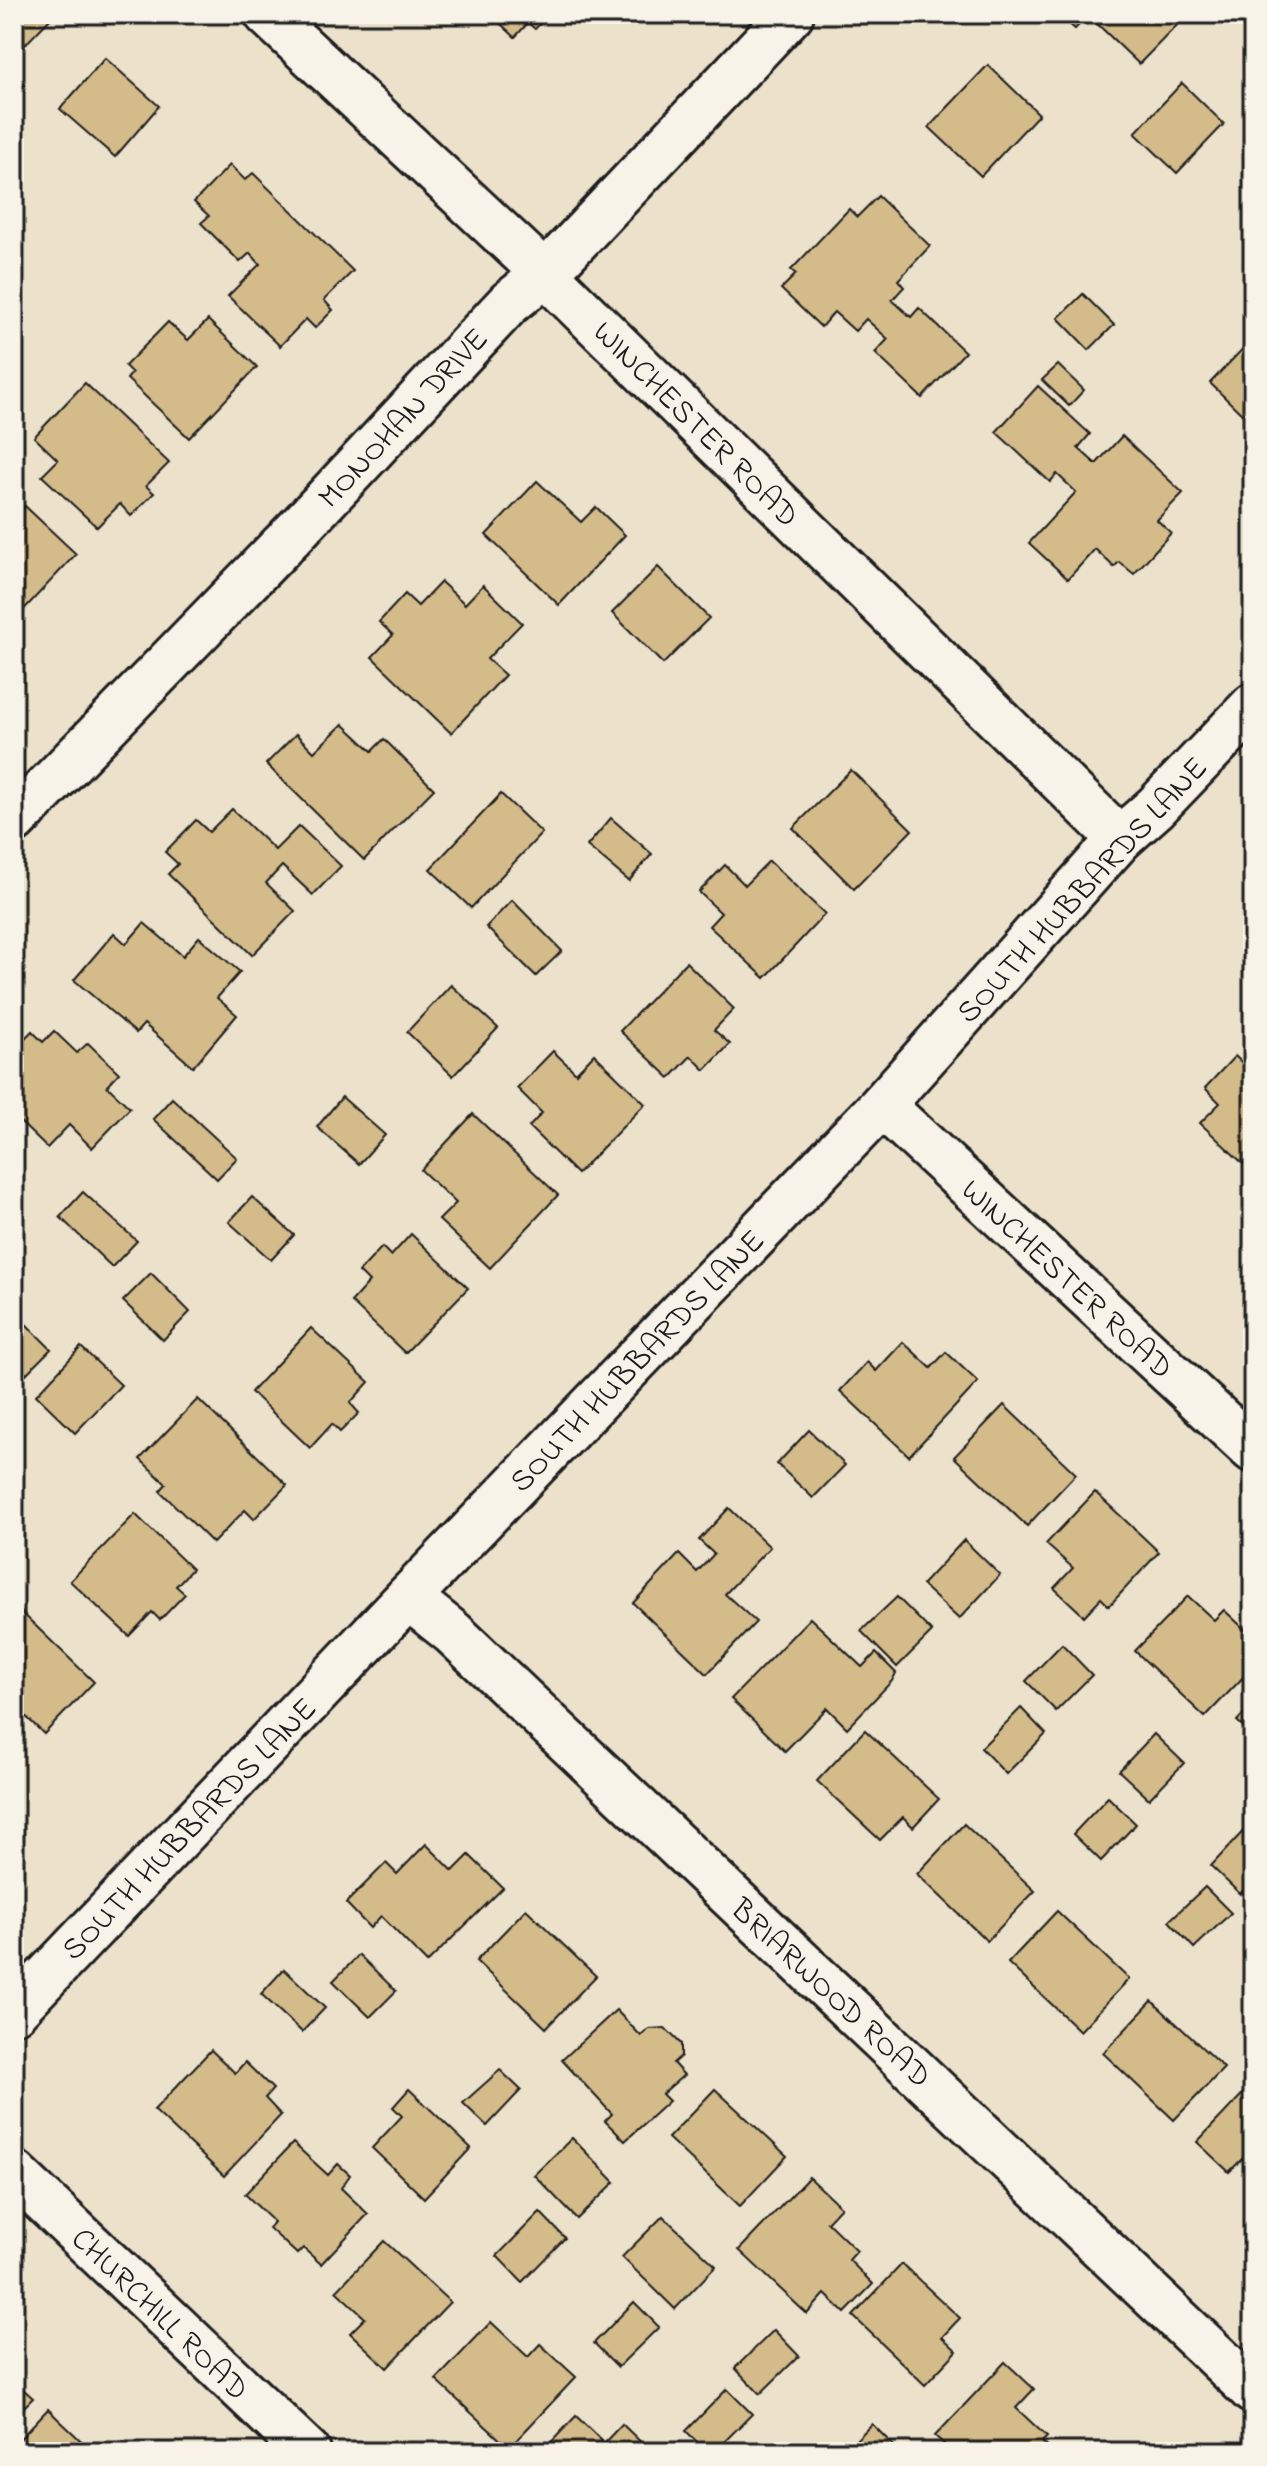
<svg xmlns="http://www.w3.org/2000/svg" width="1267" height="2466" font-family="'Indie Flower',sans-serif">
<rect width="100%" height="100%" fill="#ece2cc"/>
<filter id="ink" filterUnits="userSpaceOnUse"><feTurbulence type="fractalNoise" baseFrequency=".0125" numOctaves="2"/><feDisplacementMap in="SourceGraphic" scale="16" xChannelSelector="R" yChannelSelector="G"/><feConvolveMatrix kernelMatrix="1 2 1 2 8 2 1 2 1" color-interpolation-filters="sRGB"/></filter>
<g filter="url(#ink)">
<g fill="#d4bb8a" stroke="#1c1c1c" stroke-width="2">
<path d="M14,14H55L14,56Z"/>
<path d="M490,14H550L535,29L528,23L515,37Z"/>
<path d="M1058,14H1175L1182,20L1139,64L1088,15L1075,29Z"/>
<path d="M105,58L159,106L115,157L60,109Z"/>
<path d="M988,65L1039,114L981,176L929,127Z"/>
<path d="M1182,83L1224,124L1177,173L1135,133Z"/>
<path d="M230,165L245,180L253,173L353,271L324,300L333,310L315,328L306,319L280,346L228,296L260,264L250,253L240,262L201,223L209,216L194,202Z"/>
<path d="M878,196L930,246L898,280L904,287L892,300L911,317L919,308L965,352L922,398L875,353L888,339L866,319L855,331L834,312L821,327L781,289L796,274L791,270L849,209L857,217Z"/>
<path d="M1083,294L1114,325L1089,350L1058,318Z"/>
<path d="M208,320L257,367L189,438L127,379L132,373L125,366L168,322L188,340Z"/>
<path d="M1253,338V421L1251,423L1210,383Z"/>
<path d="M1058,365L1084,390L1069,406L1042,380Z"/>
<path d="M85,383L169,463L146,486L154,493L131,516L120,504L97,527L42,476L58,460L34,437Z"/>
<path d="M1038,386L1090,434L1078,448L1096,464L1122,436L1183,493L1157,520L1171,533L1134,574L1119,562L1114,567L1095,549L1068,579L1029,543L1076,492L1057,474L1050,482L996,432Z"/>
<path d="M537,481L581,522L596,507L625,535L559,605L486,535Z"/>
<path d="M25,506L76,554L14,620V518Z"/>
<path d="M658,567L709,618L663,664L612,613Z"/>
<path d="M441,582L465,604L483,585L522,623L487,659L505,675L451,733L372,657L393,635L379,622L405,594L418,606Z"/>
<path d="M343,724L372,751L384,739L434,789L364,860L266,764L296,734L314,752Z"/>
<path d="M851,770L912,830L854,889L793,828Z"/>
<path d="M501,794L542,833L471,908L430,869Z"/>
<path d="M232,809L275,850L299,826L341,866L313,895L282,866L266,883L295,911L252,955L168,874L178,864L165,852L196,820L209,832Z"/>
<path d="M611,818L652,854L629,881L587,846Z"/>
<path d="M769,861L825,914L765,978L709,926L721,913L699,892L725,865L745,885Z"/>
<path d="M512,900L562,951L536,976L486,927Z"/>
<path d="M144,923L183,956L199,937L240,972L217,998L237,1015L193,1067L144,1024L136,1033L74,980L114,933L126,944Z"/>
<path d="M686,962L734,1009L714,1030L730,1044L705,1070L691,1056L670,1078L620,1031Z"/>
<path d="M451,985L498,1028L453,1076L407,1032Z"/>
<path d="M32,1031L43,1042L54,1031L77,1053L88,1043L119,1073L107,1086L130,1108L92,1148L69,1125L47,1148L14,1116V1049Z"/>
<path d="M553,1051L576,1073L594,1054L645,1104L577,1174L529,1127L542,1113L517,1088Z"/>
<path d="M1235,1056L1253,1073V1173L1200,1123L1220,1103L1205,1088Z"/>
<path d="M342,1097L385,1135L359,1164L317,1127Z"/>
<path d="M172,1098L237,1158L217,1179L153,1119Z"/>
<path d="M473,1114L558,1195L490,1268L439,1220L456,1203L421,1170Z"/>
<path d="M83,1192L137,1241L112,1267L60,1217Z"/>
<path d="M252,1197L294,1235L271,1260L229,1222Z"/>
<path d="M411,1234L468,1288L405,1353L351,1302L369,1282L359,1272L382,1247L391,1256Z"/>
<path d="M151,1273L190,1312L163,1340L123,1301Z"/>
<path d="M14,1312L51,1349L14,1386Z"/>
<path d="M311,1328L369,1382L350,1403L359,1413L340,1432L332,1424L310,1448L251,1392Z"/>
<path d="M903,1342L931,1368L946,1352L978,1382L909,1456L840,1391L867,1362L876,1371Z"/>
<path d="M81,1347L121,1385L75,1433L36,1395Z"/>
<path d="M198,1399L287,1485L254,1519L245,1510L213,1543L160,1491L166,1484L140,1459Z"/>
<path d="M1004,1405L1076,1474L1027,1526L954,1457Z"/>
<path d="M809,1430L845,1465L813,1498L777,1464Z"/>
<path d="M1095,1492L1159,1552L1109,1606L1101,1598L1084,1616L1054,1588L1073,1568L1046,1544Z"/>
<path d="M729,1508L770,1547L725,1594L756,1622L707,1674L633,1603L679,1554L697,1572L714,1554L699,1540Z"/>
<path d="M135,1514L192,1569L176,1586L185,1594L160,1620L152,1612L129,1636L70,1581Z"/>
<path d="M964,1540L1000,1575L959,1619L922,1585Z"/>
<path d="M1188,1596L1214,1620L1224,1610L1253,1637L1244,1647L1253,1656V1667L1205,1717L1135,1651Z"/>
<path d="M897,1597L932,1632L897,1667L861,1631Z"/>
<path d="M16,1607L94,1682L44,1734L14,1705Z"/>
<path d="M810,1618L862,1667L876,1653L896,1673L892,1681L847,1728L827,1708L785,1751L731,1699Z"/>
<path d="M1062,1644L1092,1675L1056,1711L1026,1681Z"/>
<path d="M1253,1704V1736L1237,1721Z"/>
<path d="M1021,1708L1046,1734L1006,1774L981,1748Z"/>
<path d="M865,1730L939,1799L913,1827L903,1817L880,1840L817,1781Z"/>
<path d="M1154,1734L1184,1763L1149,1799L1119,1771Z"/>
<path d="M1108,1797L1136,1824L1101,1861L1073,1834Z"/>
<path d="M964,1824L1035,1891L987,1941L917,1874Z"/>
<path d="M1248,1826L1253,1831V1880L1240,1894L1211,1866Z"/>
<path d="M426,1844L453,1871L469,1855L503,1888L427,1963L381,1916L370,1928L346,1903L386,1863L397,1874Z"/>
<path d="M1205,1887L1231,1913L1194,1948L1169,1921Z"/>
<path d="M526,1909L596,1976L546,2028L476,1961Z"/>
<path d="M1057,1911L1129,1979L1080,2031L1008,1963Z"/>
<path d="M359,1955L396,1991L370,2017L333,1981Z"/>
<path d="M284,1969L325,2008L302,2032L261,1994Z"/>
<path d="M1152,2001L1224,2068L1174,2120L1103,2053Z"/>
<path d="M616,2010L641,2036L649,2029L665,2028L681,2044V2056L673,2063L684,2075L662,2094L669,2101L625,2141L605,2121L612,2114L562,2060Z"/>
<path d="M211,2050L235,2073L245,2062L273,2089L265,2098L281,2115L224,2176L154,2110Z"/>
<path d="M500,2070L521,2090L487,2126L463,2103Z"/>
<path d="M1253,2083V2163L1245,2156L1229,2172L1197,2142Z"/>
<path d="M409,2089L471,2148L424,2198L372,2148L402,2116L393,2107Z"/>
<path d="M715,2089L787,2156L740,2206L668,2138Z"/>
<path d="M572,2138L615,2182L577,2219L534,2175Z"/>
<path d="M293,2143L328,2175L338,2164L350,2175L341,2188L368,2214L321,2264L303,2248L297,2254L269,2228L274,2222L245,2194Z"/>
<path d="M809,2177L841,2207L827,2222L857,2251L849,2260L873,2284L845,2313L825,2294L807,2314L739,2250Z"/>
<path d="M540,2212L565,2238L522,2282L497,2256Z"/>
<path d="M663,2216L716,2266L675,2309L622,2257Z"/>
<path d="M384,2241L450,2302L387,2368L350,2333L365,2318L336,2291Z"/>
<path d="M902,2264L960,2318L942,2337L957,2351L925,2385L853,2316Z"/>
<path d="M634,2302L659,2327L618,2367L594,2343Z"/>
<path d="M491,2322L528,2357L540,2344L576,2377L509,2448L436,2380Z"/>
<path d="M774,2330L799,2356L760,2394L735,2368Z"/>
<path d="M1005,2362L1034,2389L1016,2408L1047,2437L1042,2442L1053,2452H953L935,2436Z"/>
<path d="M14,2381L33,2398L14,2417Z"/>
<path d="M727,2389L752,2414L714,2452H707L686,2431Z"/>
<path d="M48,2409L57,2418L93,2452H14V2445Z"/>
<path d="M576,2416L604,2443L622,2424L649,2450L542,2452Z"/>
<path d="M872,2424L898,2450L896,2452H844Z"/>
</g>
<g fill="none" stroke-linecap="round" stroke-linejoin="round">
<defs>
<g id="minor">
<path d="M267,14L545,274L1120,839"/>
<path d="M14,821L300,527L509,303L545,274L791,14"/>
<path d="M882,1105L1253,1450"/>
<path d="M408,1597L453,1633L1253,2391"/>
<path d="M14,2011L408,1597L882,1105L1120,839L1156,807L1253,706"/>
<path d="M14,2173L308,2452"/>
</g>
</defs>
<use href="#minor" stroke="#1c1c1c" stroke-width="50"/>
<use href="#minor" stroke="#f7f3e8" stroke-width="44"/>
</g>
</g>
<g text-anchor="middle" stroke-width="8" stroke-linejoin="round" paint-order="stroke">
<g font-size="32" fill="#1c1c1c" stroke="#f7f3e8">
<text transform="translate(402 417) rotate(-47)" y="11">MONOHAN DRIVE</text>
<text transform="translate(697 423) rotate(45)" y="11">WINCHESTER ROAD</text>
<text transform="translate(1081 889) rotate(-47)" y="11">SOUTH HUBBARDS LANE</text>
<text transform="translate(1068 1278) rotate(43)" y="11">WINCHESTER ROAD</text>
<text transform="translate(636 1360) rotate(-46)" y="11">SOUTH HUBBARDS LANE</text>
<text transform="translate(188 1828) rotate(-46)" y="11">SOUTH HUBBARDS LANE</text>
<text transform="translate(832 1992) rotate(43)" y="11">BRIARWOOD ROAD</text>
<text transform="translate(161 2313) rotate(44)" y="11">CHURCHILL ROAD</text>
</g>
</g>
<rect width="1267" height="2466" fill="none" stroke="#f7f3e8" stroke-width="48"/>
<rect x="24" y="24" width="1219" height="2418" fill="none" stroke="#1c1c1c" stroke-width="3" filter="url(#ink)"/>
</svg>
